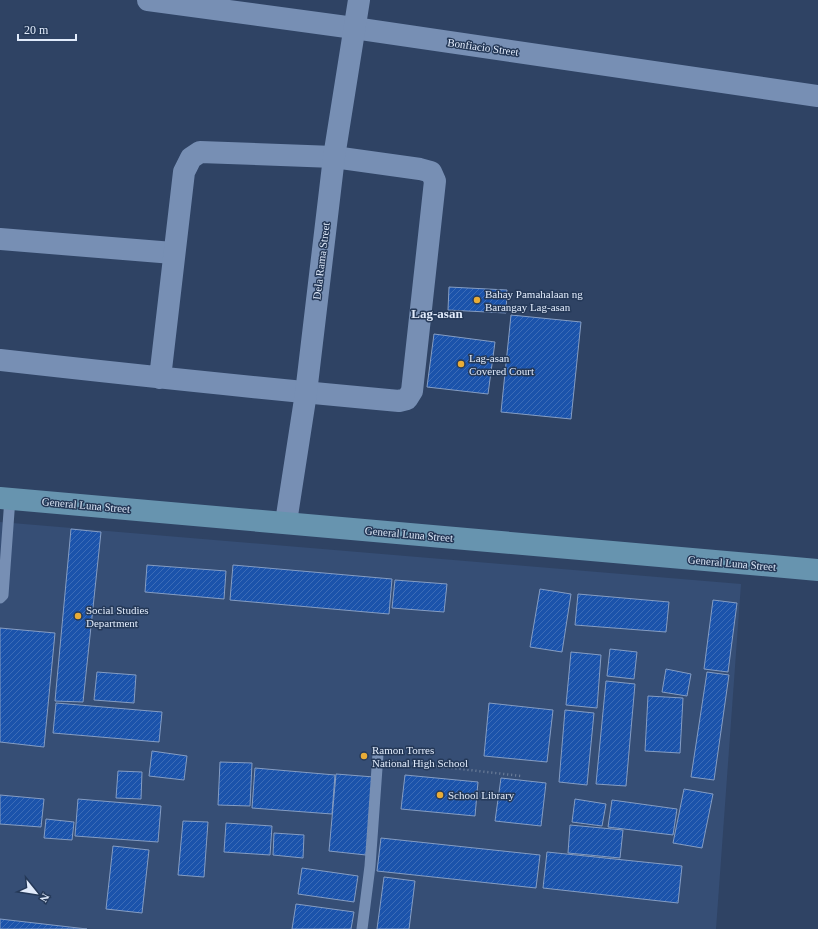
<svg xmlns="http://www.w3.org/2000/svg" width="818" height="929" font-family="'Times New Roman',serif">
<defs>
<pattern id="building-hatch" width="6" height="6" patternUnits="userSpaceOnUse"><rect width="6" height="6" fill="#1b53ab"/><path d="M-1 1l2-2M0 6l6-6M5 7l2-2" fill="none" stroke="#3c6cb7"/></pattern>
</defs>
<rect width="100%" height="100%" fill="#2f4364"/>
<path fill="#364e75" d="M0,522L741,584L716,929H0Z"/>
<g fill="url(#building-hatch)" stroke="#859dc3">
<path d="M449,287L507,290L506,313L448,310Z"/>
<path d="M511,315L581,322L571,419L501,412Z"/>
<path d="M434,334L495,342L488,394L427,387Z"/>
<path d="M71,529L101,532L83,702L55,701Z"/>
<path d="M147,565L226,571L224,599L145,592Z"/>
<path d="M233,565L392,579L389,614L230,600Z"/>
<path d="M395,580L447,584L444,612L392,608Z"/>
<path d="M540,589L571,594L562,652L530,647Z"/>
<path d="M578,594L669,602L666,632L575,625Z"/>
<path d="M713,600L737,603L728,672L704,669Z"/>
<path d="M0,628L55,633L44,747L0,742Z"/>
<path d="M610,649L637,652L634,679L607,676Z"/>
<path d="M571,652L601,655L597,708L566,705Z"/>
<path d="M666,669L691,674L687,696L662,692Z"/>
<path d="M97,672L136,675L134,703L94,700Z"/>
<path d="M707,672L729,675L714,780L691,777Z"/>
<path d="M606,681L635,684L626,786L596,784Z"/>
<path d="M648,696L683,698L680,753L645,751Z"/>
<path d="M56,703L162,712L159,742L53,733Z"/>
<path d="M489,703L553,710L547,762L484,756Z"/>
<path d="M565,710L594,713L587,785L559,782Z"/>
<path d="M152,751L187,756L184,780L149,776Z"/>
<path d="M220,762L252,763L250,806L218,805Z"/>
<path d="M255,768L335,775L332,814L252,808Z"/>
<path d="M118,771L142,772L141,799L116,798Z"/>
<path d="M336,774L374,777L366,855L329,851Z"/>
<path d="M405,775L478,782L475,816L401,809Z"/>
<path d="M501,778L546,783L541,826L495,821Z"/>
<path d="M684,789L713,794L702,848L673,843Z"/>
<path d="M0,795L44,799L41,827L0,824Z"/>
<path d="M78,799L161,806L158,842L75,836Z"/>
<path d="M575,799L606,804L602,826L572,822Z"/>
<path d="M612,800L677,809L673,835L608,827Z"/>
<path d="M46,819L74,822L72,840L44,838Z"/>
<path d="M183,821L208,822L204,877L178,875Z"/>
<path d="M226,823L272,826L270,855L224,852Z"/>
<path d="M570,825L623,830L620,858L568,853Z"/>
<path d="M274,833L304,835L303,858L273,855Z"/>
<path d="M381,838L540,855L536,888L377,871Z"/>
<path d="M113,846L149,850L142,913L106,909Z"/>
<path d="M547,852L682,866L678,903L543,888Z"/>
<path d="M302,868L358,876L354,902L298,894Z"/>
<path d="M384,877L415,881L409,929H377Z"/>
<path d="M296,904L354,912L351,929H292Z"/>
<path d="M0,919L87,929H0Z"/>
</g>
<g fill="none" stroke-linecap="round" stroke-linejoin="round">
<path stroke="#72839d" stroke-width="2.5" stroke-dasharray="1 3" stroke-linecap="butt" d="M392,761L521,776"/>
<g stroke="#778fb4" stroke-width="11">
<path d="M0,598L3,595L10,498"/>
<path d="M362,929L370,866L378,754"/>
</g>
<g stroke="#778fb4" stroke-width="22">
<path d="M148,0L354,28L818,96"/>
<path d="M0,239L173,253"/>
<path d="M0,360C133,375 266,389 399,401L407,399L412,391L435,181L431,172L420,169L334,157L200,152L191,158L184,172L160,378"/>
<path d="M286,522L306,393L334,157L359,0"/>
</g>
<path stroke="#6794af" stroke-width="22" d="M0,498L818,570"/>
</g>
<g fill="#e8ac37" stroke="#253958" stroke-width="1.5">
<circle cx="477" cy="300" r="4"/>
<circle cx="461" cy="364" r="4"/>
<circle cx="78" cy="616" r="4"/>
<circle cx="364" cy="756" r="4"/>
<circle cx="440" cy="795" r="4"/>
</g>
<g text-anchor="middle" stroke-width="3" stroke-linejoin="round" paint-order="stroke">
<g font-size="11" fill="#e1ebfb" stroke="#253958">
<text transform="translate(483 47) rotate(8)" y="4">Bonfiacio Street</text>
<text transform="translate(321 261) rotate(-83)" y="4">Dela Rama Street</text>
<text transform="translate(86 505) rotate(5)" y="4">General Luna Street</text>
<text transform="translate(409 534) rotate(5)" y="4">General Luna Street</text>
<text transform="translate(732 563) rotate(5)" y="4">General Luna Street</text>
</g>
<g font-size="11" fill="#e1ebfb" stroke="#253958" text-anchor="start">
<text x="485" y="298">Bahay Pamahalaan ng<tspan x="485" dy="13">Barangay Lag-asan</tspan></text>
<text x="469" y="362">Lag-asan<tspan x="469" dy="13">Covered Court</tspan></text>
<text x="86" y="614">Social Studies<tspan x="86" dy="13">Department</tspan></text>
<text x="372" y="754">Ramon Torres<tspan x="372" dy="13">National High School</tspan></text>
<text x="448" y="799">School Library</text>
</g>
<g font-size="13" font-weight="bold" fill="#e1ebfb" stroke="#253958">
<text x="437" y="318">Lag-asan</text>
</g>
</g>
<g transform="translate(36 893) rotate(120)" stroke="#253958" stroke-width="3" paint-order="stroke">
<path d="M0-3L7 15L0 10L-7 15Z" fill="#e1ebfb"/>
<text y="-6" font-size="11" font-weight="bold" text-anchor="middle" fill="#e1ebfb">N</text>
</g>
<path d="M18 34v6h58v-6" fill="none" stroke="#e1ebfb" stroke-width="2"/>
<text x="24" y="34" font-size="12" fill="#e1ebfb" stroke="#253958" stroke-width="3" paint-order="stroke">20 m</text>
</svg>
